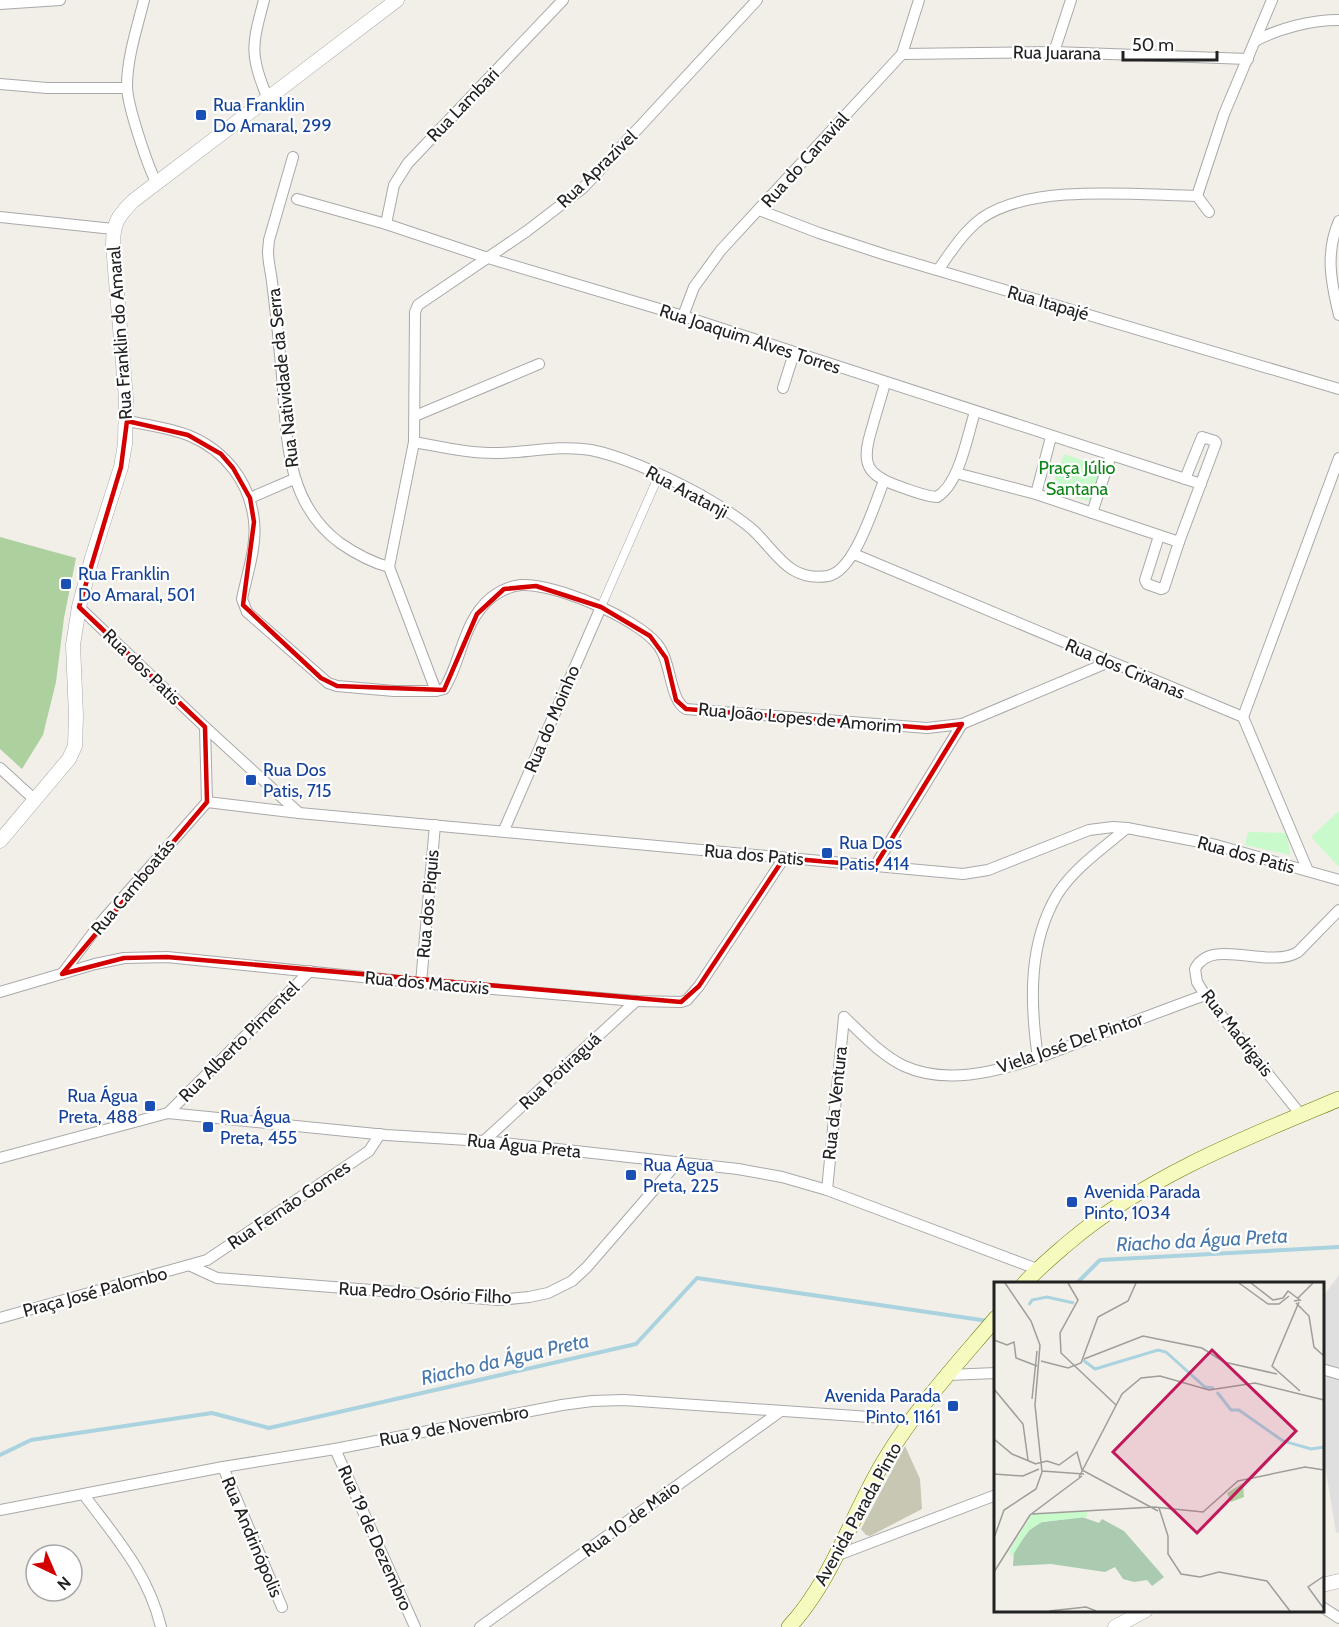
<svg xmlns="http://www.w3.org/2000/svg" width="1339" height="1627" font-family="Cabin,sans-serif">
<rect width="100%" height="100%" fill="#f2efe9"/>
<path fill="#e0dfdf" d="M1339,1275V1533L1336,1532L1323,1454L1322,1298Z"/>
<path fill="#c7c7b4" d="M905,1446L920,1479L922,1509L870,1536L866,1535L861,1529Z"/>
<path fill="#add19e" d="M0,537L76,558L64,618L56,682L43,735L22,769L0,749Z"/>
<g fill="#c8facc">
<path d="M1064,454L1102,467L1090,502L1051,489Z"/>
<path d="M1339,811V867L1311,837Z"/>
<path d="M1248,832L1287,833L1290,855L1245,845Z"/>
</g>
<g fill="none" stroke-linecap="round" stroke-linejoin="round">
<g stroke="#aad3df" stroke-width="4">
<path d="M1076,1284L1100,1260L1339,1247"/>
<path d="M0,1455L31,1440L212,1413L269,1428L636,1344L697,1278L988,1321"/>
</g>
<defs>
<path id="pedestrian" d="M601,607L659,475"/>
<g id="minor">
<path d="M144,0C137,28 127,58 127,86C127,105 148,167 157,184"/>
<path d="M264,0C252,45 249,55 268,99"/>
<path d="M0,4L60,0"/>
<path d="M1255,41C1280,28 1311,20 1339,20"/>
<path d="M1054,52L1071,0"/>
<path d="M902,54L1054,52L1248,59"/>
<path d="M0,84L47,88H127"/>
<path d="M293,157L269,240L268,251C268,262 271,272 272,282C275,306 278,331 280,355C288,422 279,498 340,543C356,554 370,562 389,567"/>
<path d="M1197,196L1224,114L1272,0"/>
<path d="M297,199L386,224L488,258L683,316L1201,484"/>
<path d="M759,210L819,233L886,255L1339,389"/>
<path d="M0,217L113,229"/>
<path d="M1339,221C1325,253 1331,282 1339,315"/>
<path d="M386,224L394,185L408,163L563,0"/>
<path d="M938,270C951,252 963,232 982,218C1032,183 1137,195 1197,196L1209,212"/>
<path d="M683,316L694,287L721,250L902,54L919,0"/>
<path d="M885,383C881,398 876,413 872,428C861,463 865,475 901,487C913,491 924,496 937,497C960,483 967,436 975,412"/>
<path d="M783,388L794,353"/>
<path d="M415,416L539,364"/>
<path d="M127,421C147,425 171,428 190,436C226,451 250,483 254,521C257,546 247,574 242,599L247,612L328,683L337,686L394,691H436L444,689C462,661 462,621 492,597C500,591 511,586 521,585C555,583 636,618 657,644C672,661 669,700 686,709L927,728L962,724L1109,662"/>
<path d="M414,442C442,447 471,454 500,453C530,452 561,445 591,450C626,457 669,478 701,495C718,505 739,517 754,531C777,553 789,582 828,576C855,571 874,505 884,481"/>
<path d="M956,473L1036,494L1179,542"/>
<path d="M1036,494L1051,437"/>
<path d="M250,498L294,479"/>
<path d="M1092,513L1111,455"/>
<path d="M1159,536L1145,580L1147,584L1161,589L1164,588L1179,542L1216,443L1215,441L1202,437L1185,479"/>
<path d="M854,554L1243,717L1308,871"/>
<path d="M389,567L414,442L415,312L418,305L527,231L583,188L757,0"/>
<path d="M389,567L436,691"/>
<path d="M79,607L205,727L299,813L963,874L988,870L1089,830L1113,827L1127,828L1216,845L1339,880"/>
<path d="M1243,717L1339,458"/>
<path d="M205,727L207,802"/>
<path d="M0,768L35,800"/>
<path d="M207,802L299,813"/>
<path d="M504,830L601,607"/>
<path d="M875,866L962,724"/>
<path d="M62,974L102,921L207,802"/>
<path d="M421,983L435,825"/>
<path d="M0,992L95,964L124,958L167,957L421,983L636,1001L681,1002L687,1000L699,986L784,858"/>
<path d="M844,1017C862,1034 881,1055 904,1066C963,1093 1041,1056 1098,1035C1133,1022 1169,1008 1205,995"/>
<path d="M1038,1058C1030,1003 1028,944 1057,895C1073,869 1103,848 1127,828"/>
<path d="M168,1113L310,971"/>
<path d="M1301,1115L1205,995L1197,982L1195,969C1211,936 1268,970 1298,952L1339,910"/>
<path d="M484,1141L636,1001"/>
<path d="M0,1158L168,1113L386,1135L484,1141L738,1169L782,1177L827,1190L1037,1269"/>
<path d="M827,1190L844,1017"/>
<path d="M191,1266L217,1278L499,1300L529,1297L548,1293L572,1281L587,1267L677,1163"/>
<path d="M0,1318L207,1260L369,1151L380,1134"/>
<path d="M1322,1369L1339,1374"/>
<path d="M948,1375L996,1373"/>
<path d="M335,1449L415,1627"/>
<path d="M223,1467L282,1607"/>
<path d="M84,1495C116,1538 148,1573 161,1627"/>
<path d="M0,1510L223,1467L335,1449L562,1405L592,1401L624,1400L913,1420"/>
<path d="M838,1555L996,1495"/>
<path d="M1322,1607L1339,1618"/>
<path d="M480,1627L781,1411"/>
</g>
<g id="tertiary">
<path d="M0,841L69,759L75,746L76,716L73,645L79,607L92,558L121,467L125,444L126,399L113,245C113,223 118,216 133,201L397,0"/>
<path d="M1322,1585L1339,1581"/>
<path d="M1115,1627L1146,1610"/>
</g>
<g id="secondary">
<path d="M1024,1284C1038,1268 1053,1256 1068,1243C1147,1176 1245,1138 1339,1099"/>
<path d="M789,1627C834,1578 852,1513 886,1458C917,1407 958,1363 996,1318"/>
</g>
</defs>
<use href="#pedestrian" stroke="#a9a9a9" stroke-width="9"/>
<use href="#minor" stroke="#a9a9a9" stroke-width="12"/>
<use href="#tertiary" stroke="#a9a9a9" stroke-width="15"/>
<use href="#secondary" stroke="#707d05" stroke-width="16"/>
<use href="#pedestrian" stroke="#fff" stroke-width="8"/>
<use href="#minor" stroke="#fff" stroke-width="10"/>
<use href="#tertiary" stroke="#fff" stroke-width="14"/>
<use href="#secondary" stroke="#f7fabf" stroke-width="15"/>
</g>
<path fill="none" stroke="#d40000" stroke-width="4.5" stroke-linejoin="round" d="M127,421L188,435L221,454L233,468L250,498L254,522L243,605L321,678L337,686L444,690L477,614L504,589L536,586L601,607L650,636L666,658L676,700L686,709L927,728L962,724L875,866L784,858L699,986L681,1002L167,957L124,958L62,974L207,802L205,727L79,607L121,467Z"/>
<g fill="#1a4fb4" stroke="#fff" stroke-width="2">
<rect x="195" y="109" width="12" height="12" rx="3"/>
<rect x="60" y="578" width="12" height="12" rx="3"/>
<rect x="245" y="774" width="12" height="12" rx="3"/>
<rect x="821" y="847" width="12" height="12" rx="3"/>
<rect x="144" y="1100" width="12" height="12" rx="3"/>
<rect x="202" y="1121" width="12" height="12" rx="3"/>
<rect x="625" y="1169" width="12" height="12" rx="3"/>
<rect x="1066" y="1196" width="12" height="12" rx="3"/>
<rect x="947" y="1400" width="12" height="12" rx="3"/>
</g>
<g text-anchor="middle" stroke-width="4.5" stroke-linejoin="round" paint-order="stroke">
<g font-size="18" fill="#222" stroke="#fff">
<text transform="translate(1057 53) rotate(1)" y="6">Rua Juarana</text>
<text transform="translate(463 105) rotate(-46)" y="6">Rua Lambari</text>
<text transform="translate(805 160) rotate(-48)" y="6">Rua do Canavial</text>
<text transform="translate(597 169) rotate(-44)" y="6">Rua Aprazível</text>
<text transform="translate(1048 303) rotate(16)" y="6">Rua Itapajé</text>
<text transform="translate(120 333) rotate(-94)" y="6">Rua Franklin do Amaral</text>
<text transform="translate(750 339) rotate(18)" y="6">Rua Joaquim Alves Torres</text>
<text transform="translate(283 378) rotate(-96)" y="6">Rua Natividade da Serra</text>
<text transform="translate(687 492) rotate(28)" y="6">Rua Aratanji</text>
<text transform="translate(142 667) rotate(44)" y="6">Rua dos Patis</text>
<text transform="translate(1125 669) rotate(23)" y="6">Rua dos Crixanas</text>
<text transform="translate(800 718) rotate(5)" y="6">Rua João Lopes de Amorim</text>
<text transform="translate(552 719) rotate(-67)" y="6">Rua do Moinho</text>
<text transform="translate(754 855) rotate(5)" y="6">Rua dos Patis</text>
<text transform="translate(1246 855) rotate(15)" y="6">Rua dos Patis</text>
<text transform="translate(133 887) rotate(-50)" y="6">Rua Camboatás</text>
<text transform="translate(428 904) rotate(-85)" y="6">Rua dos Piquis</text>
<text transform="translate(427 983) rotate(5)" y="6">Rua dos Macuxis</text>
<text transform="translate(1237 1033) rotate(52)" y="6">Rua Madrigais</text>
<text transform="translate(239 1042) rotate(-45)" y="6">Rua Alberto Pimentel</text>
<text transform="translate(1070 1043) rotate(-19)" y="6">Viela José Del Pintor</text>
<text transform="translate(560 1071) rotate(-43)" y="6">Rua Potiraguá</text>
<text transform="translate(835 1103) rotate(-84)" y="6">Rua da Ventura</text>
<text transform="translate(524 1146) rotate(6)" y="6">Rua Água Preta</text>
<text transform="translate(289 1205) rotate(-34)" y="6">Rua Fernão Gomes</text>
<text transform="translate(95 1292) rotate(-15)" y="6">Praça José Palombo</text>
<text transform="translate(425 1293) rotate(3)" y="6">Rua Pedro Osório Filho</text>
<text transform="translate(454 1426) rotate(-11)" y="6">Rua 9 de Novembro</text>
<text transform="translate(858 1514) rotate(-61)" y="6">Avenida Parada Pinto</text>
<text transform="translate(631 1519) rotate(-36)" y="6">Rua 10 de Maio</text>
<text transform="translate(252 1537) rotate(67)" y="6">Rua Andrinópolis</text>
<text transform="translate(375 1538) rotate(66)" y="6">Rua 19 de Dezembro</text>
</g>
<g font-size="18" fill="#164399" stroke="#fff" text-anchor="start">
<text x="213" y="111">Rua Franklin<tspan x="213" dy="21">Do Amaral, 299</tspan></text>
<text x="78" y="580">Rua Franklin<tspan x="78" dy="21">Do Amaral, 501</tspan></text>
<text x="263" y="776">Rua Dos<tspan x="263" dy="21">Patis, 715</tspan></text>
<text x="839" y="849">Rua Dos<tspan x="839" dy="21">Patis, 414</tspan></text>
<text x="138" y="1102" text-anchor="end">Rua Água<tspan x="138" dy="21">Preta, 488</tspan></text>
<text x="220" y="1123">Rua Água<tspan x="220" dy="21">Preta, 455</tspan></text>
<text x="643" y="1171">Rua Água<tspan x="643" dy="21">Preta, 225</tspan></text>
<text x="1084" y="1198">Avenida Parada<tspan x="1084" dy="21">Pinto, 1034</tspan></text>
<text x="941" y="1402" text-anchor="end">Avenida Parada<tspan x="941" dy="21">Pinto, 1161</tspan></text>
</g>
<g font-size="18" fill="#0c8416" stroke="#fff">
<text x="1077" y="474">Praça Júlio<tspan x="1077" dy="21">Santana</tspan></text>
</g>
<g font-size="20" font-style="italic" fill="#4a7aab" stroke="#fff">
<text transform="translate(1202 1240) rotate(-3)" y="7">Riacho da Água Preta</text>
<text transform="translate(505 1359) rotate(-13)" y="7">Riacho da Água Preta</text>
</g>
</g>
<g transform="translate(994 1282)">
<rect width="330" height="330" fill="#f2efe9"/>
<path d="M249,201L250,215L237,220L233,211Z" fill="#add19e"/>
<path d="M88,235L105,241L108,237L130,249L170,295L158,304L153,298L140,300L129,297L121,285L111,290L57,282L19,284L20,268L41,241Z" fill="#aacbaf"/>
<path d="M93,229V235L48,240L34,249L17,276L16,268L37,233Z" fill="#c8facc"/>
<path fill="none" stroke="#aad3df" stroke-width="3" d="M35,23L38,18L53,15L80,21M89,78L101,87L164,68L172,70L211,105L220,106M223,110L237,128H245L289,159L317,167L330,165"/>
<path fill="none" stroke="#9f9d99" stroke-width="1.5" d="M74,1L84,18L66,51L67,71L122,123M245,1L274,22H285L295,14M257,1L279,18L289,16L294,9L306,18L300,19M304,16L319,1M305,20L278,84L306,109M302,21L315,34L320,65L330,74M0,58L13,63L20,60L22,76L43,84M90,77L149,54L208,66L230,80L283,92M47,79L74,86L87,81L104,35L134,19L142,1M0,107L29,142L34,178M38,117L43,69M0,157L18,172L42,182M41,182L53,179L65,183L83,170L88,188L164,229M48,189L90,192M0,192L29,194L45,187M85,195L128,112L147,96L166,94L215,108L261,101L330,118M165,226L174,254V272L187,292L206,295L225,290L273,299L296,329M38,232L160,225L209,230L244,199L311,185L330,188M0,256L10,228L42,207L48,190L41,123L46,63L37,39L11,1M0,290L36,233L88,194M330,294L314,305L330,327M55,329L92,325L102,329"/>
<path fill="#c2185b" fill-opacity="0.15" stroke="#c2185b" stroke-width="3" d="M218,68L302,149L203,251L119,170Z"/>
<rect width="330" height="330" fill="none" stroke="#222" stroke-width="3"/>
</g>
<g transform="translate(54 1573) rotate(136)"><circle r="28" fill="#ffffff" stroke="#a7a7a7" stroke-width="1.5"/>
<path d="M0-4.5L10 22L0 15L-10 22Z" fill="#d40000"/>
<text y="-9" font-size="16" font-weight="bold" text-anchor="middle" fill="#222222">N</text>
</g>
<path d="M1123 51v9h94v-9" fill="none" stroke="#222222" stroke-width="3"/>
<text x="1132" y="51" font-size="18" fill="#222222" stroke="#ffffff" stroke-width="4.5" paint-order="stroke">50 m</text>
</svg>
